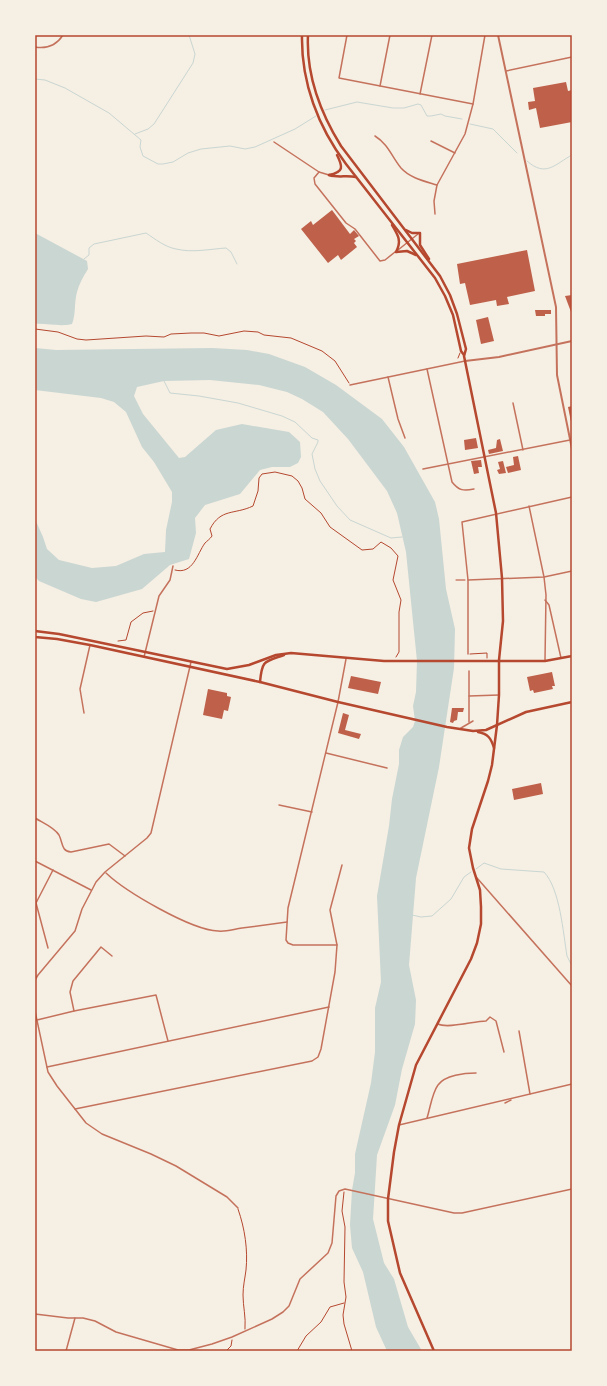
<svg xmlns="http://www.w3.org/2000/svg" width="607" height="1386" font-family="'DM Sans',sans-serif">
<rect width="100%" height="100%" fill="#f6efe4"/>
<g fill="#c9d6d2">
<path d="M35,233L87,261L88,269C83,277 79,284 77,292C74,303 76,314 72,324C60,327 47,323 35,324Z"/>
<path d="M35,348L56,350L212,348L247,350L269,354L305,367L336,385L382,419L404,447L435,502L439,519L446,589L455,629L454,668L439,767L416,878L409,965L416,1000L415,1024L402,1069L395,1105L377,1155L373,1219L384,1263L394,1279L408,1327L422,1351H387L376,1327L363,1272L352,1248L350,1225L352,1190L355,1173V1154L371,1083L375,1052V1008L381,982L377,896L389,826L392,799L399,764V750L403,737L413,727L415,721L413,706L416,692L417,661L406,552L397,513L387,491L348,439L323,412L302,399L287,392L259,385L210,380L164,381L137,387L134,396L143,414L179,458L185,457L216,430L242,424L289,432L300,442L301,457L298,463L290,467H272L260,470L240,494L205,505L195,518L196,533L189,559L170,565L142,589L96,602L81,599L39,581L35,577V519L43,537L47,549L59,560L92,568L116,566L144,554L165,552L166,530L172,502V492L154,462L142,447L126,412L114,402L101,398L35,390Z"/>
</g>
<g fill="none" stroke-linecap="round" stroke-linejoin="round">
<g stroke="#c9d6d2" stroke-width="1">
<path d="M35,79L45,80L65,88L109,113L141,140L140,147L143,156L158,164H163L173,162L188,153L201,149L230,146L245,149L255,147L295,129L316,116"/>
<path d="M325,110L357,102L393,108H404L418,104L421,105L427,116H431L441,114L445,116L462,119"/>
<path d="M470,124L493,129L517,153"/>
<path d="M135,134L148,129L154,124L193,63L195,54L189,35"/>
<path d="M527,161C546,178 555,164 572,155"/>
<path d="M84,259L89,255V248L94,244L146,233C155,239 165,247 176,249C192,253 211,249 226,248L231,252L237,264"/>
<path d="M164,381L170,393L199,396L238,403L282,416L295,422L312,438L318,440V442L312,454L315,469L320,481L337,506L350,520L391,538L402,537"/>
<path d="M476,869L484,863L501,869L544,872C560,889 563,932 567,956L572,966"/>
<path d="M412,915L421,917L432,916L451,899L464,877L471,872"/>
</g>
</g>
<g fill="#bf614a">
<path d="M566,82L568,91L572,90V122L540,128L536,108L529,110L528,102L535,101L533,88Z"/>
<path d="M332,210L350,234L354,230L359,236L354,239L356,241L354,243L357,247L341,260L338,255L328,263L301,229L311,221L313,225Z"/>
<path d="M527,250L535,291L507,297L509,304L497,306L496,300L470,305L465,283L460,284L457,264Z"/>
<path d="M572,295V312H571L565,296Z"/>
<path d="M535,310H551V314H545V316H536Z"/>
<path d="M488,317L494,341L481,344L476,320Z"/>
<path d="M572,406V422H571L568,407Z"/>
<path d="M476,438L478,448L465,450L464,440Z"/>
<path d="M500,439L503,451L489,454L488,450L496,448L497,440Z"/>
<path d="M518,456L521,470L508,473L506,467L514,465L513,457Z"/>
<path d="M481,460L482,467H478L479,473L474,474L471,461Z"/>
<path d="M503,461L506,473L499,474L497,470L500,469L498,462Z"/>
<path d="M552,672L555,686H552L553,689L534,693L533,690L530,691L527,677Z"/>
<path d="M351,676L381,682L378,694L348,688Z"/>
<path d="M208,689L227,693V696L231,697L228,711L224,710L222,719L203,715Z"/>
<path d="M452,708H464L463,712H458L457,720L454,721L453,723L450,722Z"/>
<path d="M343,713L349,715L345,730L361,734L359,739L338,733Z"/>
<path d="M541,783L543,794L514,800L512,789Z"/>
</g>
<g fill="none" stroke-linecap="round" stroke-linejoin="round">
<g stroke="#b5482f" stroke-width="1">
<path d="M35,329L58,332L77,339L86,340L146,336L164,337L171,334L191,333H204L219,336L244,331L258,332L264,335L291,338L322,351L335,361L349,383"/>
<path d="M458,358L460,353"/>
<path d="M175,570C193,575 197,554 205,543C207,541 210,539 212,536L210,529C221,508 234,515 253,506L258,491L259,478L262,474L275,472L292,476L298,481L302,488L305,499L321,513L330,527L362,550L373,549L381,542L391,548L398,556L393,580L401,600L399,612V652L396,657"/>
<path d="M456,580H465"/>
<path d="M118,641L126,640L131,622L143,613L153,611"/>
<path d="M470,654L487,653V658"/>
<path d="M344,1192L342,1211L345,1227L344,1282L346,1297L343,1315L344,1324L352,1351"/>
<path d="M238,1209C245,1229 248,1250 246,1270C245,1278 243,1286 243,1295C243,1306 246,1317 245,1329"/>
<path d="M226,1351L231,1346L232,1340"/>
<path d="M297,1351L306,1336L321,1322L330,1307L344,1303"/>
</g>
<g stroke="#c5725c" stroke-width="1.5">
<path d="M347,35L339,78L473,104"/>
<path d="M35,47C47,49 56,46 63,35"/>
<path d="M506,71L572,57"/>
<path d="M380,86L390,35"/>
<path d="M420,94L432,35"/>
<path d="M375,136C388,144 392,157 401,168C410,178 424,181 437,185"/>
<path d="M431,141L455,153"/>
<path d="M274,142L319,172L329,175"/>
<path d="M319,172L314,178L315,184L346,223L355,229L380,261L385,260L395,252"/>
<path d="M435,214L434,201L437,185L465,134L473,104L485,35"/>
<path d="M398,250L418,234"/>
<path d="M427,369L452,482C459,491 464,491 474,489"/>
<path d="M388,377L398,419L405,438"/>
<path d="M350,385L465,361"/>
<path d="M513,403L523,450"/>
<path d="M423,469L570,440"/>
<path d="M529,506L544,577L546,595L545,660"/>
<path d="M468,580L544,577L572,571"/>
<path d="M545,600L549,605L561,658"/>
<path d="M468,654V580L462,522L572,497"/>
<path d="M144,657L159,596L170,580L173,566"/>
<path d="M469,671V722"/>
<path d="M469,696L499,695"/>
<path d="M84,713L80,689L90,645"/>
<path d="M461,728L473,721"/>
<path d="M326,753L387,768"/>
<path d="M279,805L312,812"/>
<path d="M35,818C43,823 54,827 59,835C63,843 61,851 71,852L109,844L125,856"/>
<path d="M35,861L91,890"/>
<path d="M106,873C126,892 191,930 218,931C226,932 234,929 242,928C257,926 272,924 287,922"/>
<path d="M477,878L572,986"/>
<path d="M337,945H293L288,943L286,940L288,908L338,702L346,659"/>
<path d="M48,948L36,903L53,870"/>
<path d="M35,980L38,975L75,931L82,909L96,882L105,872L147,838L151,833L191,662"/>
<path d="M35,1011L48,1072L57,1086L86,1123L102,1134L151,1154L176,1166L227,1197L238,1208"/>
<path d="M74,1011L70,992L73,981L101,947L112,956"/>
<path d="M37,1020L74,1011L156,995L168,1041"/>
<path d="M438,1024C448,1029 474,1021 486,1021L490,1017L496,1021L504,1052"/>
<path d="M519,1031L530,1094"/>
<path d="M47,1067L329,1007"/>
<path d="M505,1103L511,1100"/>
<path d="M75,1109L312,1061L318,1057L321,1049L335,972L337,945L330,910L342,865"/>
<path d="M427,1118C430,1109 432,1093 438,1085C445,1075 465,1073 476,1073"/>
<path d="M399,1125L572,1084"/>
<path d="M35,1314L68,1318H83L95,1321L116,1332L178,1350H189L212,1344L232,1337L272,1319L283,1312L289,1306L300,1279L328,1253L332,1243L336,1196L339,1191L345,1189L454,1213H462L572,1189"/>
<path d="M66,1351L75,1318"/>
</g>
<g stroke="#c5725c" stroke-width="2">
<path d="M498,35L556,307L557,375L572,449"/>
<path d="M465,361L499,357L572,341"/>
</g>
<g stroke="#b5482f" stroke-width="2.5">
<path d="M302,35C301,82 318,127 346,164L435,278L445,296L453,315L461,351L464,355"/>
<path d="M308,35C306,75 320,112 341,146L440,276L450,295L457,314L466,349L464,356L496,513L502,578L503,621L499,660V695L497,725L492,765L488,781L472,829L469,848L473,868L480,890L481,907V924L477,943L471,959L416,1065L399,1125L394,1152L388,1199V1221L400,1273L434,1351"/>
<path d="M329,175C344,172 343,167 337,155"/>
<path d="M329,175C338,178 346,175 356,177"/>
<path d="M392,225C398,235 402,241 396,252"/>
<path d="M406,230L412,233H420V245L429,259"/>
<path d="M396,252L407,251L416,255"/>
<path d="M35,631L59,634L227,669L249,665L276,655L291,653L384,661H545L572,656"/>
<path d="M35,637L57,639L90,645L260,682L338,702L447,727L473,731L486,730L526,712L572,702"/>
<path d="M260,682C262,660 264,662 284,655"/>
<path d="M478,732C488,734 491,738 494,748"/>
</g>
</g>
<rect width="607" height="1386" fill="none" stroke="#f6efe4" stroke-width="72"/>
<rect x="36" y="36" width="535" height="1314" fill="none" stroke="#b5482f" stroke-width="1.5"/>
</svg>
